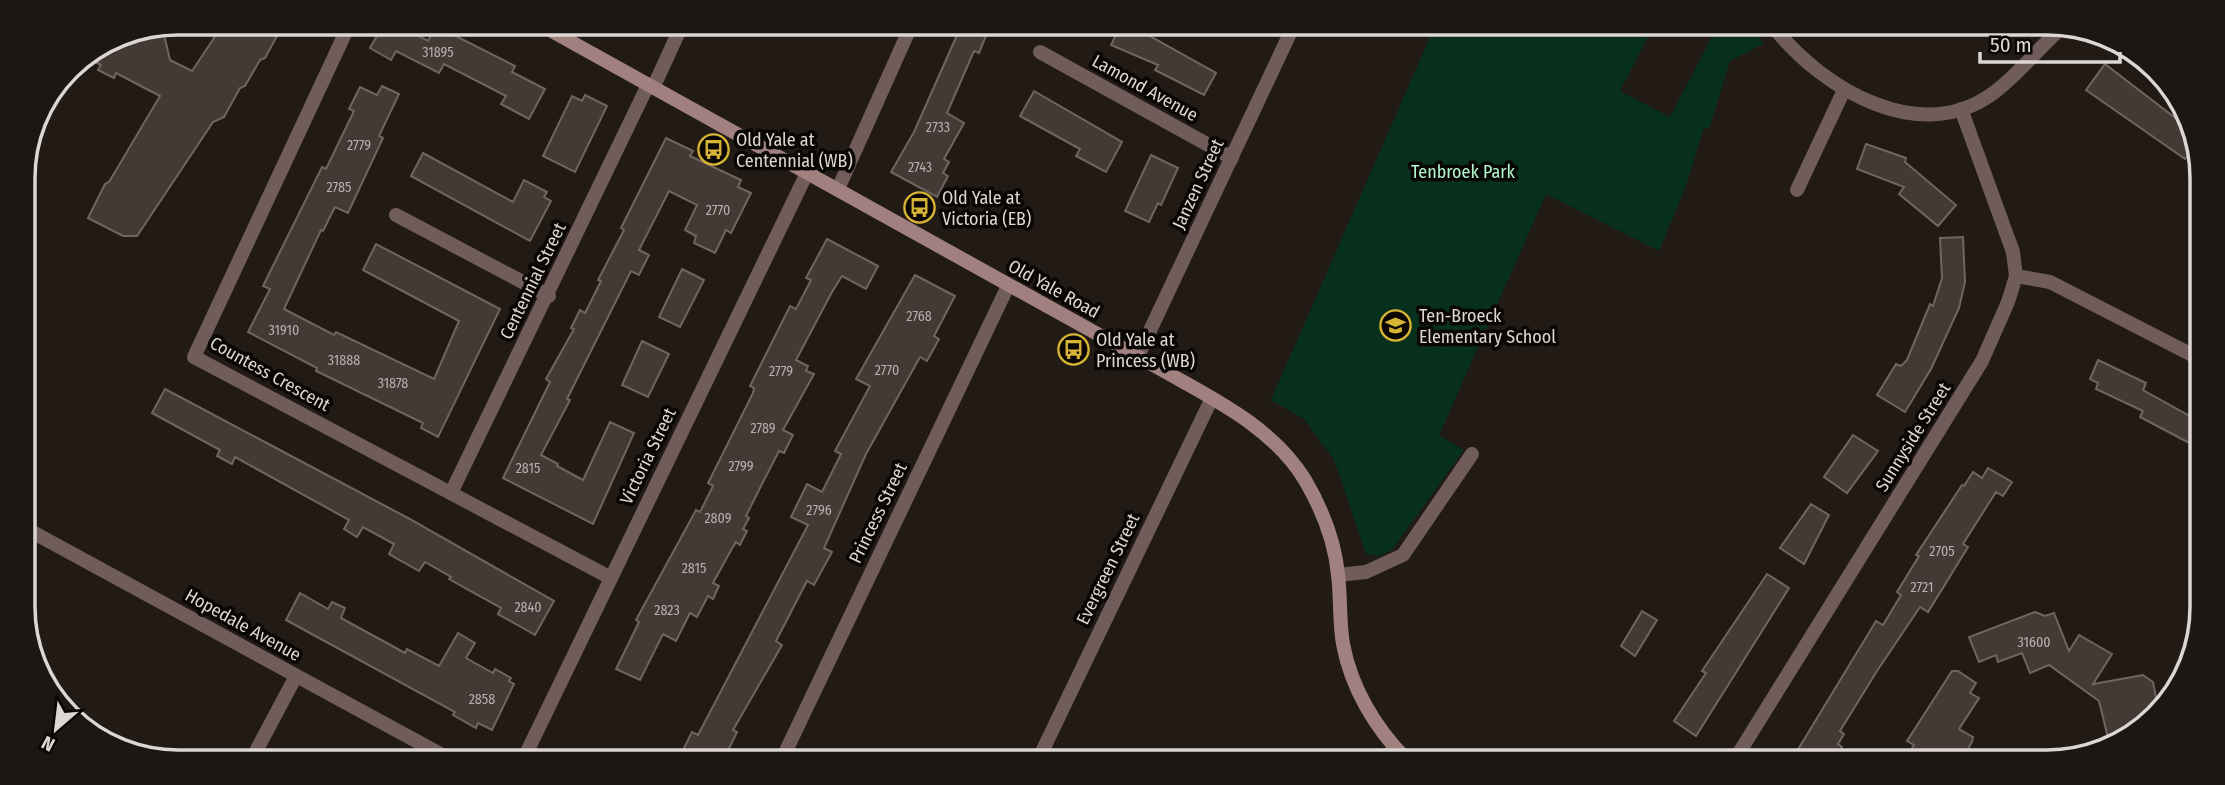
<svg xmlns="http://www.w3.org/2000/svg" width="2225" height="785" font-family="'Fira Sans Condensed',sans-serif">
<rect width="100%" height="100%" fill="#221a15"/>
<path fill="#08311d" d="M1434,28L1652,29L1620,91L1670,117L1716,29H1755L1763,44L1730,61L1709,129L1704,128L1686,186L1659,251L1546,194L1439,435L1464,450L1392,550L1380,556L1366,554L1334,460L1304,419L1271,400Z"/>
<g fill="#443a35" stroke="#706560" stroke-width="2">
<path d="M224,23H284L265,58L260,60L245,86L240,88L224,117L213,122L137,236H123L88,218L105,184L109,182L160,96L116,73L114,78L98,70L101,65L84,56L119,34L162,26L170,60L192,71Z"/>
<path d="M384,24H396L428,41L436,26L515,66L512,72L545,89L529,119L501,104L506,96L444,64L439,73L396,51L391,60L370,48Z"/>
<path d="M961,26H990L979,53L974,51L947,113L964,123L944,159L949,162L943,173L948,176L937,197L891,172L914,132Z"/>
<path d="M1120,27H1153L1150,36L1216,73L1204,95L1155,70L1158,65L1111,45Z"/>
<path d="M2105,64L2187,127L2201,162L2188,155L2185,159L2086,90Z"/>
<path d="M382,86L399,94L379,136L383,138L348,213L335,207L323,231L321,230L284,309L334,335L336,332L434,379L459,321L363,270L376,244L500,309L438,437L421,428L423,423L316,371L317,368L248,332L270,289L263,286L322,167L326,169L354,111L349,109L360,87L377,95Z"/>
<path d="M1034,91L1122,142L1106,172L1076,156L1080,149L1020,116Z"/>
<path d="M585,95L607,106L575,172L543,156L572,96L582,101Z"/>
<path d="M666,138L693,151L690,156L741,180L738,187L751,193L731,233L726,230L715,253L694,243L696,236L685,230L697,205L669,191L639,250L649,255L639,275L631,271L567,399L570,400L541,455L558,464L557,466L583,480L610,422L634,433L593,524L503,478L550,382L546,379L574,329L571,328L580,310L585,313L601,281L598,280L624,230L621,228Z"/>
<path d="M1866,144L1906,158L1905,162L1956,205L1938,226L1899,194L1904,187L1857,169Z"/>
<path d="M423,153L513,202L524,180L547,192L544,197L551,201L530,241L411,176Z"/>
<path d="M1151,155L1178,168L1161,205L1158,203L1149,222L1125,211Z"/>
<path d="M1963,237L1965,282L1959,308L1931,369L1905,412L1877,395L1896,364L1901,366L1907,360L1930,304L1933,306L1942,278L1940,238Z"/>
<path d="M827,239L878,266L866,289L842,276L832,292L796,360L808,366L806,371L814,374L783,430L793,435L784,453L779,451L762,484L746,516L749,518L743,529L747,531L740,545L736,542L730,552L713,583L719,586L713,599L708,596L697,617L690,613L676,641L663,634L640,680L616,669L639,622L636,620L696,510L700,512L713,486L708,483L753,393L754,388L750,386L790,306L796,309L811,280L806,278Z"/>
<path d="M682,269L704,280L680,327L659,317Z"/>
<path d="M915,275L955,296L934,336L939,339L927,361L920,357L866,454L824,548L832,552L814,585L807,581L776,641L782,645L733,730L737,732L725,757L680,756L692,732L698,735L808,525L791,517L807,484L822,492L841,454L835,451L870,386L856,379Z"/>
<path d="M642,341L669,354L648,397L622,385Z"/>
<path d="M2098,360L2146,383L2143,390L2197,420V447L2140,417L2143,411L2096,389L2098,383L2090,379Z"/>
<path d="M165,389L408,518L554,601L535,635L498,614L501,608L449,579L451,577L425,562L419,571L389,554L394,544L363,527L357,537L344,529L349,520L235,457L232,464L217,456L220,450L152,413Z"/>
<path d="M1853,435L1878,451L1847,493L1824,477Z"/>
<path d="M1988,468L2012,482L2003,496L1996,492L1963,544L1968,547L1928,612L1920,607L1877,671L1840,731L1844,734L1838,744L1842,747L1833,761H1791L1876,621L1883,625L1901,595L1897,592L1919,556L1916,555L1962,485L1964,486L1973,472L1982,478Z"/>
<path d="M1811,504L1829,515L1804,564L1780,548Z"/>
<path d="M1767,574L1789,588L1696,736L1674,721L1706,673L1702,671Z"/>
<path d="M300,593L328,609L332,602L345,608L341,618L405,653L407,649L439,666L458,633L475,643L466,658L493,673L495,669L511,678L509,681L514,684L492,730L478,723L476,728L453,715L455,712L286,620Z"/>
<path d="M1642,611L1657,620L1635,656L1621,646Z"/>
<path d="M2035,612L2045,616L2054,613L2069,651L2079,635L2112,654L2093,684L2143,675L2153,682L2156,697L2167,694L2142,730L2109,742L2099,701L2049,665L2030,673L2022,653L1998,662L1996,655L1979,662L1969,637Z"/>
<path d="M1952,671H1958L1976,683L1970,693L1979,698L1959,729L1973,737L1972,742L1960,762L1904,761L1914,745L1907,741Z"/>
</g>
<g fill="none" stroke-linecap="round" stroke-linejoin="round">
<g stroke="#705c5b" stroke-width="14">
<path d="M350,23L194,357L611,578"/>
<path d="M1776,30C1824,89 1919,146 1992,94C2016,77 2036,51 2058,31"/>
<path d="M1040,52L1232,158"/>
<path d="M653,88L682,25"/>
<path d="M838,189L911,26"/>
<path d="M1797,190L1844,90"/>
<path d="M396,215L549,296"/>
<path d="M2016,276L2050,282L2198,358"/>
<path d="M1138,356L1293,27"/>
<path d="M451,493L648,85"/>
<path d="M25,528L442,755"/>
<path d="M1338,575L1366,572L1403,555L1472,454"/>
<path d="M254,755L296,676"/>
<path d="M525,756L807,173"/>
<path d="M783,757L1008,286"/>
<path d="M1039,758L1212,398"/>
<path d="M1384,759L1395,748"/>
<path d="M1734,761L1982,361L2008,302L2016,276L2013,252L1961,109"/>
</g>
<path stroke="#a18080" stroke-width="14" d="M539,24L1173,376C1222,403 1275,431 1305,480C1322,509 1335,542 1338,575C1341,598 1339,621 1343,644C1351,687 1375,728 1406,759"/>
</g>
<defs>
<symbol id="bus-ring" viewBox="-11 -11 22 22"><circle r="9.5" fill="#090604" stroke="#d8b434" stroke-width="1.5"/><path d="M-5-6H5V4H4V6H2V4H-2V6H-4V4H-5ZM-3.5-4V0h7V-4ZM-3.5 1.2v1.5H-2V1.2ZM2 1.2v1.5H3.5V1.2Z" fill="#d8b434"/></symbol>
<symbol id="school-ring" viewBox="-11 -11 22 22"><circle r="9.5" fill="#090604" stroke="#d8b434" stroke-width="1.5"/><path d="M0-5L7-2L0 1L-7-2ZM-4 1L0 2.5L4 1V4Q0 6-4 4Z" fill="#d8b434"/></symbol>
</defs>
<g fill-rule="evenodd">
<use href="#bus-ring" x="696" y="132" width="35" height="35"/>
<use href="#bus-ring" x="902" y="190" width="35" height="35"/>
<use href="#school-ring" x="1378" y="308" width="35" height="35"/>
<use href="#bus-ring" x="1056" y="332" width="35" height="35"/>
</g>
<g text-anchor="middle" stroke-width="7" stroke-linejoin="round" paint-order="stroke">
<g font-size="14" fill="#b7b0ac">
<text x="438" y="57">31895</text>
<text x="938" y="132">2733</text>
<text x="359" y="150">2779</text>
<text x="920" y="172">2743</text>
<text x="339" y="192">2785</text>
<text x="718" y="215">2770</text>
<text x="919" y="321">2768</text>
<text x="284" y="335">31910</text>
<text x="344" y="365">31888</text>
<text x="887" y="375">2770</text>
<text x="781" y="376">2779</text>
<text x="393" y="388">31878</text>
<text x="763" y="433">2789</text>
<text x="741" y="471">2799</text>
<text x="528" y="473">2815</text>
<text x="819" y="515">2796</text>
<text x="718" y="523">2809</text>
<text x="1942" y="556">2705</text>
<text x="694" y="573">2815</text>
<text x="1922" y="592">2721</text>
<text x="528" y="612">2840</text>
<text x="667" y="615">2823</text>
<text x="2034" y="647">31600</text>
<text x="482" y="704">2858</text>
</g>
<g font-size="18" fill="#ddd7d3" stroke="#090604">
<text transform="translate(1145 88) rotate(29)" y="6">Lamond Avenue</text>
<text transform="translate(1198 184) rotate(-65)" y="6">Janzen Street</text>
<text transform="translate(533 281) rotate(-64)" y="6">Centennial Street</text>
<text transform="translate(1054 289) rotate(29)" y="6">Old Yale Road</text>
<text transform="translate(270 374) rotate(29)" y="6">Countess Crescent</text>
<text transform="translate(1913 437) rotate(-58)" y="6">Sunnyside Street</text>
<text transform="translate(648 456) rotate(-64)" y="6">Victoria Street</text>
<text transform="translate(878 513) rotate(-64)" y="6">Princess Street</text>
<text transform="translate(1108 569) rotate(-64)" y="6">Evergreen Street</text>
<text transform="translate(243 625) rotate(29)" y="6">Hopedale Avenue</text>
</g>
<g font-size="18" fill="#ddd7d3" stroke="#090604" text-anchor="start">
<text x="736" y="146">Old Yale at<tspan x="736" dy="21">Centennial (WB)</tspan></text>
<text x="942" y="204">Old Yale at<tspan x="942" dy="21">Victoria (EB)</tspan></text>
<text x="1419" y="322">Ten-Broeck<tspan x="1419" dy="21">Elementary School</tspan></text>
<text x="1096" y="346">Old Yale at<tspan x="1096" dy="21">Princess (WB)</tspan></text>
</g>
<g font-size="18" fill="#b1f7cd" stroke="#090604">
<text x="1463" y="178">Tenbroek Park</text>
</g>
</g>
<path d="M0 0H2225V785H0ZM178 35H2047A143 143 0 0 1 2190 178V607A143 143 0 0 1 2047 750H178A143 143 0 0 1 35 607V178A143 143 0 0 1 178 35Z" fill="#1a1715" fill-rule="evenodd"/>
<path fill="none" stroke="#ddd7d3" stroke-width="3.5" d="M178 35H2047A143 143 0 0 1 2190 178V607A143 143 0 0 1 2047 750H178A143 143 0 0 1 35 607V178A143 143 0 0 1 178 35Z"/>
<g transform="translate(56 729) rotate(208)" stroke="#090604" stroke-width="5" paint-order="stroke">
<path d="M0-5L12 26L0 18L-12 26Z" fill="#ddd7d3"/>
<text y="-10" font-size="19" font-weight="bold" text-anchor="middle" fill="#ddd7d3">N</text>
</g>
<path d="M1980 52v10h140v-10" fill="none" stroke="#ddd7d3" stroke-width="3.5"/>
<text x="1990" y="52" font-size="21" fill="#ddd7d3" stroke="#090604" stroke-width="5" paint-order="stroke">50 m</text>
</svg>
